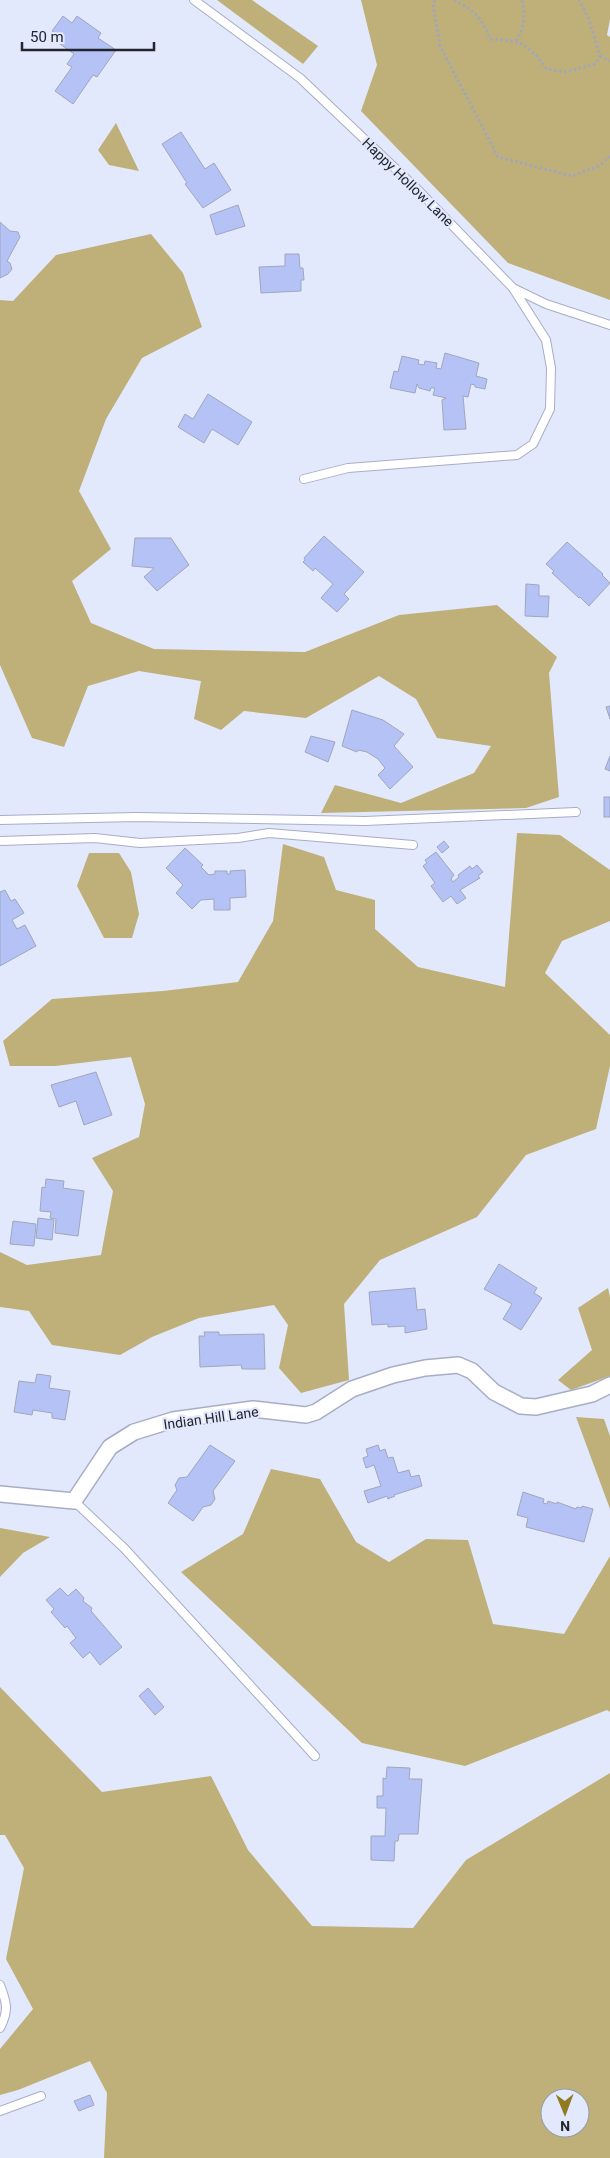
<svg xmlns="http://www.w3.org/2000/svg" width="610" height="2158" font-family="Roboto,sans-serif">
<rect width="100%" height="100%" fill="#e3e9fc"/>
<g fill="#bfb079" fill-rule="evenodd">
<path d="M217,0H252L318,46L303,64Z"/>
<path d="M361,0H610V19L607,35L610,37V300L508,263L361,111L377,65Z"/>
<path d="M116,123L139,171L109,165L98,150Z"/>
<path d="M151,234L183,273L202,327L142,358L106,419L79,491L111,549L72,581L91,623L154,649L305,652L399,615L497,605L557,657L549,673L559,797L526,808L321,813L335,785L401,803L474,773L491,746L437,738L416,699L379,676L306,718L244,711L221,730L194,719L201,681L139,671L88,686L64,747L32,738L0,665V300L13,301L56,255Z"/>
<path d="M517,833L560,835L610,870V921L562,941L545,973L610,1035V1066L596,1129L526,1155L477,1217L380,1260L344,1304L349,1380L301,1393L279,1368L288,1325L274,1305L199,1318L152,1337L120,1355L52,1345L29,1311L0,1307V1252L27,1265L101,1255L113,1191L92,1158L139,1137L145,1104L131,1057L55,1066H10L3,1041L52,999L163,991L238,982L273,921L283,844L324,857L336,890L375,900V929L418,967L505,987Z"/>
<path d="M89,853H119L131,872L139,914L132,938H104L77,886Z"/>
<path d="M608,1288L610,1297V1376L571,1390L558,1380L592,1350L578,1308Z"/>
<path d="M576,1417L604,1419L610,1436V1509Z"/>
<path d="M271,1469L320,1479L356,1542L389,1562L426,1539L468,1540L493,1624L564,1634L610,1556V1712L607,1710L465,1766L362,1743L181,1572L243,1534Z"/>
<path d="M0,1528L50,1537L23,1553L0,1577Z"/>
<path d="M0,1687L102,1792L211,1776L248,1850L312,1926L413,1928L466,1860L610,1773V2158H104L107,2093L90,2061L18,2090L0,2095V2049L33,2009L6,1959L24,1868L5,1835H0ZM550,2098H580V2128H550Z"/>
</g>
<g fill="#b5c2f6" stroke="#a0a6bd">
<path d="M63,16L72,23L77,16L101,33L98,38L116,50L97,77L93,75L73,104L55,91L72,67L67,64L74,54L53,39L56,34L52,31Z"/>
<path d="M181,132L205,169L214,163L231,190L203,208L185,184L187,183L162,144Z"/>
<path d="M238,205L245,226L216,235L210,215Z"/>
<path d="M0,222L10,231L18,232L20,237L7,261L10,263L12,269L8,274L0,278Z"/>
<path d="M285,254H299L300,268H303L304,280H301V291L261,293L259,267L285,266Z"/>
<path d="M445,353L479,363L476,376L487,379L485,389L475,387V385L471,384L468,397L463,396L466,429L444,430L442,400L446,398L433,395L435,388H431L430,391L419,388L417,384L415,393L390,388L394,371L398,372L402,356L419,360L418,364L424,365L425,361L437,363L436,368L441,369Z"/>
<path d="M208,394L252,422L238,445L212,429L204,443L178,427L185,414L193,419Z"/>
<path d="M324,536L364,572L344,594L349,599L337,612L321,598L333,584L315,568L313,571L303,562L305,560L304,558Z"/>
<path d="M135,538H171L189,565L157,591L144,577L154,568L132,566Z"/>
<path d="M567,542L603,574L602,575L610,583L589,606L580,597L579,598L552,573L554,571L546,564Z"/>
<path d="M526,584L539,585V596H549L548,617L525,616Z"/>
<path d="M610,706V719L606,707Z"/>
<path d="M352,710L383,720L404,734L394,746L413,767L390,789L378,775L385,768L378,759L367,752L358,750L357,752L342,746Z"/>
<path d="M311,736L335,742L328,762L305,752Z"/>
<path d="M610,756V771L605,769Z"/>
<rect x="604" y="797" width="6" height="20"/>
<path d="M444,841L449,847L442,853L437,847Z"/>
<path d="M185,848L203,865L201,867L209,875L215,874V871H227V874H230V871L245,870L246,897L230,898V910H214V899L201,900L192,909L176,893L183,885L166,868Z"/>
<path d="M436,852L454,875L451,879L453,882L459,877L458,875L470,866L472,869L477,865L483,872L478,876L480,878L460,890L466,898L457,904L451,896L443,902L431,886L435,883L423,866L427,863L425,860Z"/>
<path d="M5,890L11,901L15,899L24,913L12,920L17,929L25,925L36,946L0,966V892Z"/>
<path d="M96,1072L112,1115L84,1125L76,1101L59,1107L51,1085Z"/>
<path d="M46,1179L64,1181L63,1188L84,1191L78,1236L55,1233L56,1219L50,1218L51,1212L40,1211L42,1187L45,1188Z"/>
<path d="M38,1218L54,1220L52,1240L36,1238Z"/>
<path d="M13,1221L36,1224L34,1246L10,1244Z"/>
<path d="M499,1264L537,1288L534,1293L542,1298L521,1330L503,1319L512,1304L484,1289Z"/>
<path d="M415,1288L417,1310L425,1309L427,1329L405,1333V1326L388,1327V1324L372,1325L369,1292Z"/>
<path d="M204,1332H219V1335L264,1334L265,1369H242L241,1365L200,1367L199,1336H205Z"/>
<path d="M37,1374L51,1376L49,1388L70,1391L65,1420L52,1418V1413L33,1410L32,1415L14,1412L19,1381L35,1383Z"/>
<path d="M210,1445L235,1461L213,1491L215,1499L211,1505L203,1507L193,1521L168,1503L177,1490L175,1485L179,1478L187,1477Z"/>
<path d="M378,1445L380,1451L385,1449L388,1458L393,1457L398,1473L409,1470L411,1477L419,1475L422,1486L394,1495L395,1496L388,1499L387,1496L368,1503L364,1491L381,1486L374,1465L366,1468L363,1458L368,1456L366,1449Z"/>
<path d="M523,1492L544,1499L543,1503L547,1504L548,1501L557,1504V1502L576,1509L577,1507L582,1508V1506L593,1509L584,1542L526,1527L528,1518L517,1515Z"/>
<path d="M60,1588L68,1596L76,1589L84,1598L83,1601L92,1608L91,1611L122,1647L100,1665L90,1652L83,1658L70,1643L76,1638L67,1626L65,1628L51,1612L54,1609L46,1600Z"/>
<path d="M148,1688L164,1707L155,1715L139,1696Z"/>
<path d="M387,1767L410,1768L409,1779H422L418,1834H399L398,1841H395L394,1861L371,1860V1836H385L386,1808H377V1796H383V1778L386,1779Z"/>
<path d="M90,2095L94,2105L79,2111L74,2101Z"/>
</g>
<g fill="none" stroke-linecap="round" stroke-linejoin="round">
<defs>
<g id="lane">
<path d="M194,0L300,78L419,191L513,288L546,340L551,368L550,409L533,444L517,455L348,468L304,479"/>
<path d="M513,288L546,304L610,325"/>
<path d="M0,820L136,817L365,821L576,812"/>
<path d="M0,841L95,838L140,843L238,838L269,833L413,845"/>
<path d="M74,1501L124,1548L315,1756"/>
<path d="M0,1985C7,2003 9,2011 0,2028"/>
<path d="M0,2111L41,2096"/>
</g>
<path id="street" d="M0,1494L74,1501L110,1447L134,1432L173,1420L253,1409L306,1415L316,1412L352,1389L393,1375L425,1368L458,1365L472,1371L494,1392L521,1406L536,1407L592,1394L610,1385"/>
</defs>
<use href="#lane" stroke="#a7adc4" stroke-width="10"/>
<use href="#street" stroke="#a7adc4" stroke-width="18"/>
<g stroke="#a2a7b7" stroke-width="3" stroke-dasharray="2.5 2.5" stroke-linecap="butt">
<path d="M435,0L433,4L440,46L498,157L572,176L599,166L610,156"/>
<path d="M454,0C475,11 481,17 490,39C523,41 527,43 547,69L566,72L595,64L600,56L588,17L579,0"/>
<path d="M516,41C525,28 525,15 522,0"/>
<path d="M600,56L610,61"/>
</g>
<use href="#lane" stroke="#fff" stroke-width="8"/>
<use href="#street" stroke="#fff" stroke-width="15"/>
</g>
<g text-anchor="middle" stroke-width="4.5" stroke-linejoin="round" paint-order="stroke">
<g font-size="14" fill="#23252e" stroke="#e3e9fc">
<text transform="translate(408 182) rotate(44)" y="5">Happy Hollow Lane</text>
<text transform="translate(211 1418) rotate(-8)" y="5">Indian Hill Lane</text>
</g>
</g>
<g transform="translate(565 2113) rotate(179)"><circle r="24" fill="#e3e9fc" stroke="#969baa"/>
<path d="M0-4L9 19L0 12L-9 19Z" fill="#917b22"/>
<text y="-8" font-size="14" font-weight="bold" text-anchor="middle" fill="#23252e">N</text>
</g>
<path d="M22 42v8h132v-8" fill="none" stroke="#23252e" stroke-width="2.5"/>
<text x="30" y="42" font-size="15" fill="#23252e" stroke="#e3e9fc" stroke-width="4" paint-order="stroke">50 m</text>
</svg>
